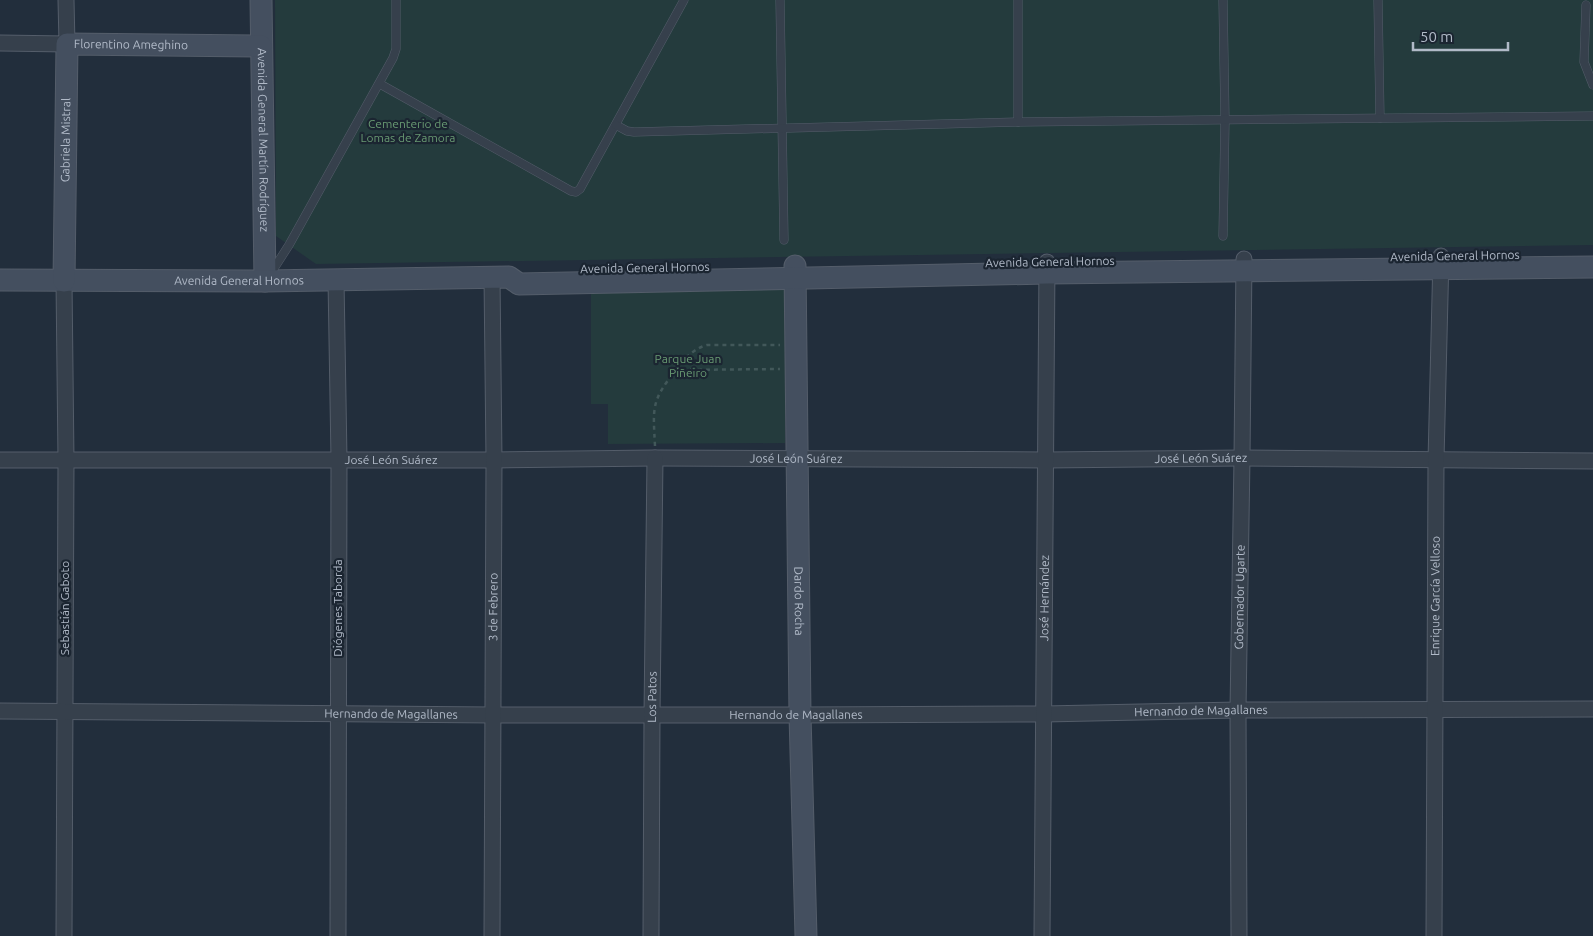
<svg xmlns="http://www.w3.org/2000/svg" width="1593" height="936" font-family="Ubuntu,sans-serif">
<rect width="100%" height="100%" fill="#222e3c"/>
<g fill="#243b3d">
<path d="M275,0H1593V245L316,264L276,236Z"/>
<path d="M591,289H785V443L608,444V404H591Z"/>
</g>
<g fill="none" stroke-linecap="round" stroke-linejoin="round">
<defs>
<g id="lane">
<path d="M780,0L784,240"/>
<path d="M1018,0V122"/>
<path d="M1223,0L1225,120L1223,236"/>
<path d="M1378,0L1380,118"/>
<path d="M1586,5L1584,62L1593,85"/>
<path d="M380,84L571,191L576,192L580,189L684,0"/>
<path d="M616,125L627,131L634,132L1018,122L1593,116"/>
<path d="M271,273L289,245L393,58L396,49V0"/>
</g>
<g id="street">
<path d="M0,43L67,44L66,0"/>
<path d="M336,280L339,459L338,936"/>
<path d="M64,281L66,461L64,936"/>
<path id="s1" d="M0,460H494L655,458L1046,460L1242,458L1593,461"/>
<path id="s2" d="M0,711L493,715H800L1044,714L1238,710L1593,709"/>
<path id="s3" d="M492,936L494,460L492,277"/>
<path id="s4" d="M651,936L652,715L655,458"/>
<path id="s5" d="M1042,936L1047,262"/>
<path id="s6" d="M1239,936L1238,710L1242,458L1244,259"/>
<path id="s7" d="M1434,936L1436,460L1441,256"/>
</g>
<g id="secondary">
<path id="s8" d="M261,0L265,281"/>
<path id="s9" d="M795,266L800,715L806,936"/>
<path id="s10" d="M0,280L265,281L509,277L519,284L1047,273L1593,267"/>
<path id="s11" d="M64,281L67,44L261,46"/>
</g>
</defs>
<use href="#lane" stroke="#545d6a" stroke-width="9"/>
<use href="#street" stroke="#545d6a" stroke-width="17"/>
<use href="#secondary" stroke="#545d6a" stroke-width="23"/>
<g stroke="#42585a" stroke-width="2.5" stroke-dasharray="4 4" stroke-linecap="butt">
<path d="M676,370C685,358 693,349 707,345H780"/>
<path d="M655,446C653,407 651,401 676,370L780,369"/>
</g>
<use href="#lane" stroke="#36404c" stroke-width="8"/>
<use href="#street" stroke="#36404c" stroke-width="15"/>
<use href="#secondary" stroke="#444f5f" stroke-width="21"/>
</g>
<g text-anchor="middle" stroke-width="4.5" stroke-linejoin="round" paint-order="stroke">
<g font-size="12" fill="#b1bac8" stroke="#1b2531">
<text dy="4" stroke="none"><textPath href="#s11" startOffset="301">Florentino Ameghino</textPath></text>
<text dy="4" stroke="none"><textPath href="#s11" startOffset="141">Gabriela Mistral</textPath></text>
<text dy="4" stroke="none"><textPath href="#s8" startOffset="140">Avenida General Martín Rodríguez</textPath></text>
<text transform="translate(1455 256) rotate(-1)" y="4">Avenida General Hornos</text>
<text transform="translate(1050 262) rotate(-1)" y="4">Avenida General Hornos</text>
<text transform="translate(645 268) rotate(-1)" y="4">Avenida General Hornos</text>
<text dy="4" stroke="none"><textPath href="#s10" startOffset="239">Avenida General Hornos</textPath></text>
<text dy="4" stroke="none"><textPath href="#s1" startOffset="1201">José León Suárez</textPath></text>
<text dy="4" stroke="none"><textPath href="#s1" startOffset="796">José León Suárez</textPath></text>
<text dy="4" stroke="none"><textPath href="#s1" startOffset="391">José León Suárez</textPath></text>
<text dy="4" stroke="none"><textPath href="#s7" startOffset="340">Enrique García Velloso</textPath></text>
<text dy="4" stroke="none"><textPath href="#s6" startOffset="339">Gobernador Ugarte</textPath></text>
<text dy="4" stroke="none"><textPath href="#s5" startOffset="338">José Hernández</textPath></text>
<text dy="4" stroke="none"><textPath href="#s9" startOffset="335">Dardo Rocha</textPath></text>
<text dy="4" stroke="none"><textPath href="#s3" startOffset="329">3 de Febrero</textPath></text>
<text transform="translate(65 608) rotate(-90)" y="4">Sebastián Gaboto</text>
<text transform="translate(338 608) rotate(-90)" y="4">Diógenes Taborda</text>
<text dy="4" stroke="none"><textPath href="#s4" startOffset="239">Los Patos</textPath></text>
<text dy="4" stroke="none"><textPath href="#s2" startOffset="1201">Hernando de Magallanes</textPath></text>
<text dy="4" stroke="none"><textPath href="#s2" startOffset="391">Hernando de Magallanes</textPath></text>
<text dy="4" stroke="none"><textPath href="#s2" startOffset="796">Hernando de Magallanes</textPath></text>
</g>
<g font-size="12" fill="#689972" stroke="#1b2531">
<text x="408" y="128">Cementerio de<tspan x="408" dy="14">Lomas de Zamora</tspan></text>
<text x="688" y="363">Parque Juan<tspan x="688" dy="14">Piñeiro</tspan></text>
</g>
</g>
<path d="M1413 42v8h95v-8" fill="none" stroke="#b1bac8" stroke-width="2.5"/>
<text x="1420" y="42" font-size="15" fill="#b1bac8" stroke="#1b2531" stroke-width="4" paint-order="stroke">50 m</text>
</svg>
